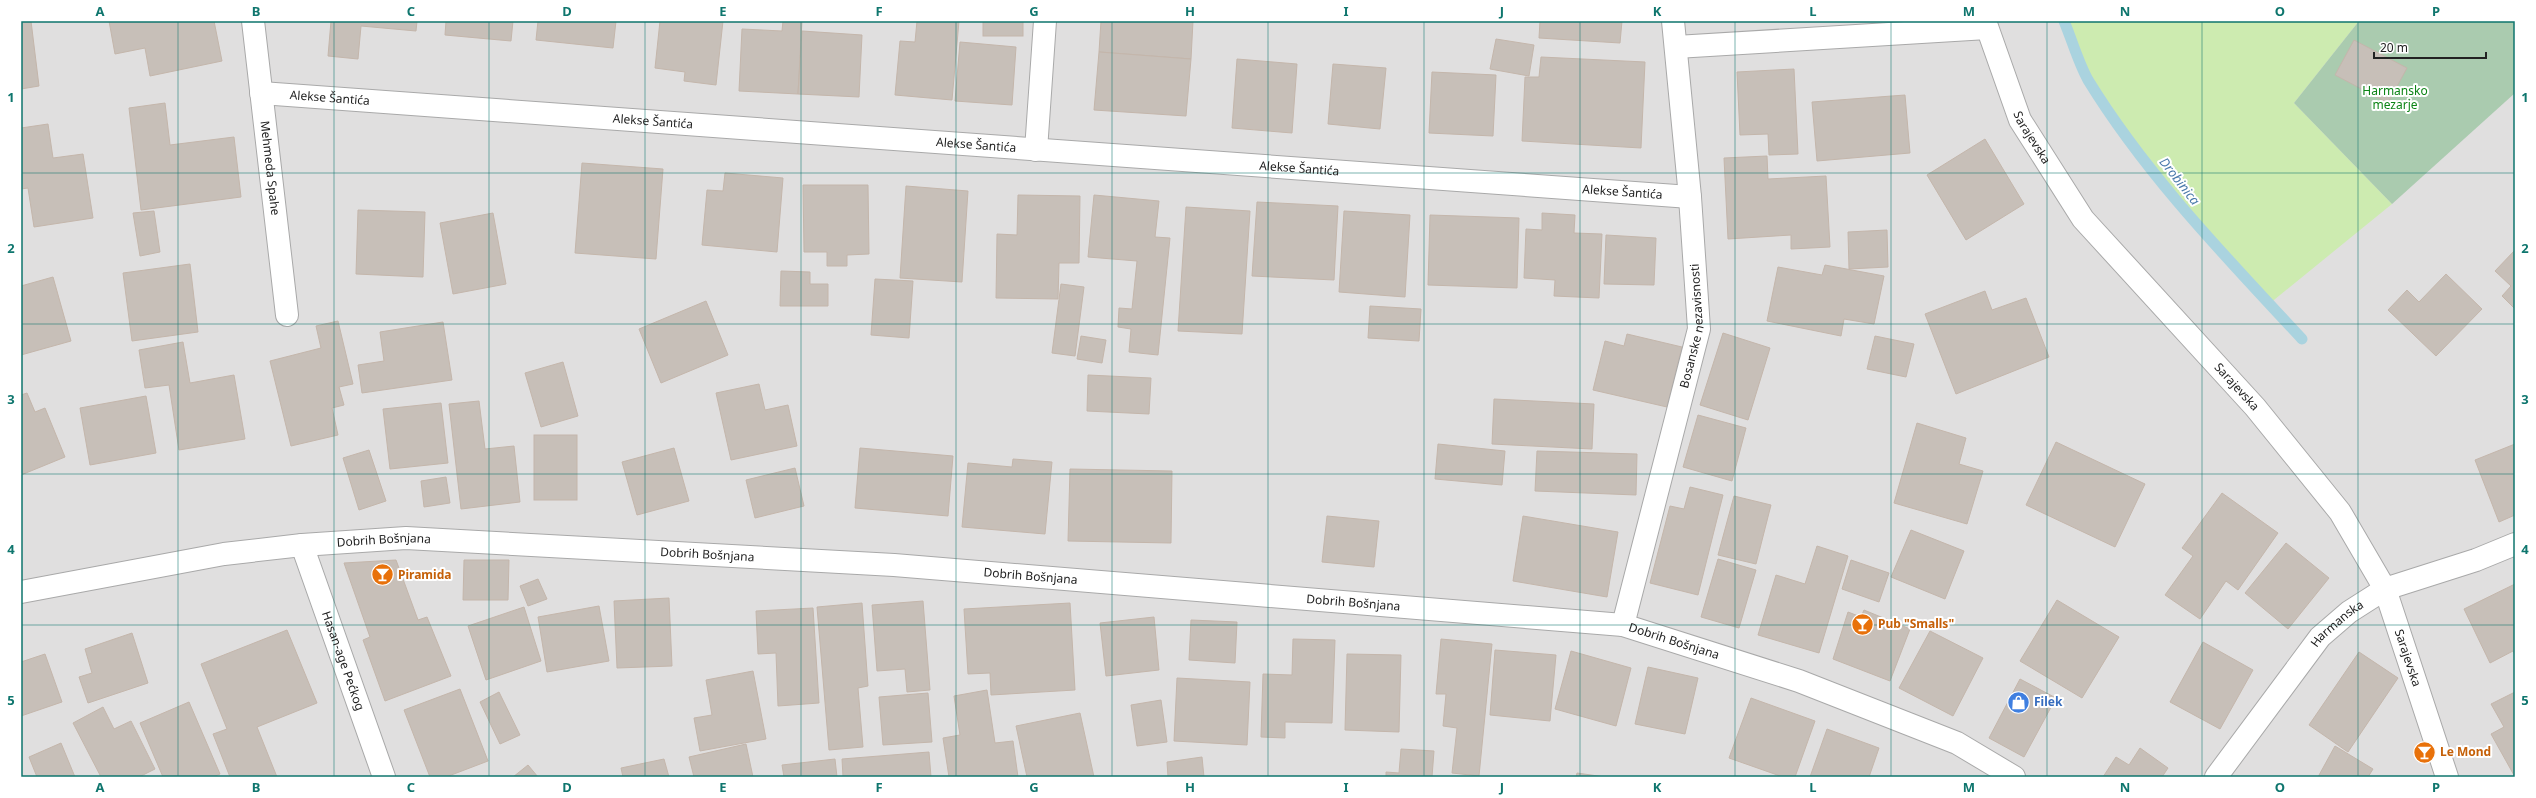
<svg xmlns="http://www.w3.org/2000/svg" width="2536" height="798" font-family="'Noto Sans',sans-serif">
<rect width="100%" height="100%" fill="#f2efe9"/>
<rect fill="#e0dfdf" x="21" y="21" width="2494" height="756"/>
<path fill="#cdebb0" d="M2064,21H2359L2294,103L2392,204L2269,304C2204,234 2139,162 2088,80C2078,62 2072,40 2064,21Z"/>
<path fill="#aacbaf" d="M2359,21H2515V93L2392,204L2294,103Z"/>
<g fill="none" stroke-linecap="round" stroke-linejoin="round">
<path stroke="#aad3df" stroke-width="11" d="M2064,21C2072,40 2078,62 2088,80C2147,176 2226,257 2302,339"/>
</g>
<g fill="#c7bfb8" stroke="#c4b6ab">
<path d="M21,21H31L39,86L21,89Z"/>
<path d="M109,21H214L222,61L150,76L145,48L115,54Z"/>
<path d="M331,21H417L416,31L361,26L358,59L328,56Z"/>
<path d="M446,21H513L511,41L445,35Z"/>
<path d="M538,21H616L613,48L536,40Z"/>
<path d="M660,21H723L716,85L684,81L685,72L655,68Z"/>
<path d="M783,21H802L798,94L739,91L742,29L782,31Z"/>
<path d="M917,21H959L952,100L895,95L900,41L915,42Z"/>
<rect x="983" y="21" width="40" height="15"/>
<path d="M1101,21H1193L1191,59L1099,52Z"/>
<path d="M1540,21H1622L1620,43L1539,38Z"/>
<path d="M802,31L862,35L859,97L798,94Z"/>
<path d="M1496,39L1534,45L1529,76L1490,69Z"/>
<path d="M2354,40L2407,68L2388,103L2335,75Z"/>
<path d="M960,42L1016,47L1012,105L955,101Z"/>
<path d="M1099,52L1191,59L1186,116L1094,110Z"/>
<path d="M1541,57L1645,62L1641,148L1522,141L1525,77H1539Z"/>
<path d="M1237,59L1297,64L1292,133L1232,128Z"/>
<path d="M1333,64L1386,68L1380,129L1328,124Z"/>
<path d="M1794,69L1798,154L1769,155L1768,134L1740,135L1737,72Z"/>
<path d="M1432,72L1496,75L1493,136L1429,133Z"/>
<path d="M1905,95L1910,153L1817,161L1812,102Z"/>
<path d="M165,103L170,145L234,137L241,197L141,210L129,108Z"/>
<path d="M48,124L53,158L83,154L93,218L34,227L28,188L21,189V128Z"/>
<path d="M1985,139L2024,204L1966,240L1927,175Z"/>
<path d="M1767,156L1768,179L1826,176L1830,247L1791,249V235L1728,239L1724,158Z"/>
<path d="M582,163L663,169L656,259L575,253Z"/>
<path d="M725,173L783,178L777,252L702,245L707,190L723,191Z"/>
<path d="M803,185H868L869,254L847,255V266H827V252H804Z"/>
<path d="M906,186L968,191L962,282L900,278Z"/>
<path d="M1018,195L1080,196L1079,263H1059L1058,299L996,298L997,234L1017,235Z"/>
<path d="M1094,195L1159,201L1155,237L1170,238L1158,355L1129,352L1131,329L1118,327L1119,308L1132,309L1137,261L1088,257Z"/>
<path d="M1257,202L1338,206L1334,280L1252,276Z"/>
<path d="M1186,207L1250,211L1242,334L1178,331Z"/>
<path d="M358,210L425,212L423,277L356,274Z"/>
<path d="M154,211L160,252L140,256L133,213Z"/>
<path d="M1344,211L1410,215L1405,297L1339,292Z"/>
<path d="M493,213L506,284L453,294L440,223Z"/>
<path d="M1542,213L1575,215L1574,233L1602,234L1599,298L1554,296L1555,280L1524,278L1526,229L1542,230Z"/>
<path d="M1430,215L1519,218L1517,288L1428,285Z"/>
<path d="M1887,230L1888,267L1849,269L1848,232Z"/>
<path d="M1606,235L1656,238L1654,285L1604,284Z"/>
<path d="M2515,250V309L2502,296L2511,286L2495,271Z"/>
<path d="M190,264L198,332L132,341L123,273Z"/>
<path d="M1825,265L1884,276L1874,324L1844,319L1841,336L1767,321L1778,267L1822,275Z"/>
<path d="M781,271L810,272V284H828V306H780Z"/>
<path d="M2446,274L2482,309L2436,356L2388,310L2407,290L2419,302Z"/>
<path d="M53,277L71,341L21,355V286Z"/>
<path d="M875,279L913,281L909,338L871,335Z"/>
<path d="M1061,284L1084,287L1075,356L1052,353Z"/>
<path d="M1985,291L1992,310L2026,298L2049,357L1956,394L1925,314Z"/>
<path d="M706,301L728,355L661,383L639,329Z"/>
<path d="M1370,306L1421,309L1419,341L1368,338Z"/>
<path d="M338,321L353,384L339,387L344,405L332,408L338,435L291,446L270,361L321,348L316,326Z"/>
<path d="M443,322L452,380L362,393L358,365L384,361L380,332Z"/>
<path d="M1723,333L1770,348L1748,420L1700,405Z"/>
<path d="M1627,334L1682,347L1667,407L1593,390L1605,341L1624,346Z"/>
<path d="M1081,336L1106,340L1102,363L1077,359Z"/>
<path d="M1875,336L1914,344L1906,377L1867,369Z"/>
<path d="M183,342L190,383L234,375L245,439L179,450L169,385L145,388L139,350Z"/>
<path d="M563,362L578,416L541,427L525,373Z"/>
<path d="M1088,375L1151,378L1149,414L1087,411Z"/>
<path d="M759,384L765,410L788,405L797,446L731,460L716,393Z"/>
<path d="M27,393L35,412L45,408L65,457L21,475V395Z"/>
<path d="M146,396L156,453L90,465L80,408Z"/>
<path d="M1494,399L1594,404L1592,449L1492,444Z"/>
<path d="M479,401L485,449L514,446L520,502L461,509L449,404Z"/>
<path d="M441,403L448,463L390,469L383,409Z"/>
<path d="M1698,415L1746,428L1732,481L1683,467Z"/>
<path d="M1917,423L1966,438L1959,464L1983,471L1967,524L1894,503Z"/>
<rect x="534" y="435" width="43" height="65"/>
<path d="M2056,442L2145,484L2115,547L2026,505Z"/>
<path d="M1438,444L1505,451L1502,485L1435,479Z"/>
<path d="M2515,444V515L2499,522L2475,460Z"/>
<path d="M674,448L689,501L637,515L622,462Z"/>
<path d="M860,448L953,456L948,516L855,508Z"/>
<path d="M369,450L386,501L359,510L343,458Z"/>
<path d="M1537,451L1637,454L1636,495L1535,491Z"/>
<path d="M1013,459L1052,462L1045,534L962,527L968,463L1012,467Z"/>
<path d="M795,468L804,506L755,518L746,480Z"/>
<path d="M1070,469L1172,471L1171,543L1068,541Z"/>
<path d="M446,477L450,503L424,507L421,481Z"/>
<path d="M1690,487L1723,495L1698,595L1650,583L1670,506L1684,509Z"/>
<path d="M2222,493L2278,533L2238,590L2226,581L2200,619L2165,595L2193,556L2182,548Z"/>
<path d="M1734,496L1771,505L1756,564L1718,555Z"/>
<path d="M1327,516L1379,521L1374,567L1322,562Z"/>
<path d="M1523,516L1618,532L1607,597L1513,581Z"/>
<path d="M1911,530L1964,551L1945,599L1891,577Z"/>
<path d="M2286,543L2329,578L2288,629L2245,593Z"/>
<path d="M1817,546L1848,556L1819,653L1758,635L1776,575L1805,584Z"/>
<path d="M1718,559L1756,570L1739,628L1701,617Z"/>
<path d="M396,560L418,620L427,617L451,676L385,701L363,640L370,637L344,563Z"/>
<path d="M464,560H509L508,600H463Z"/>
<path d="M1851,560L1889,573L1879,602L1842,589Z"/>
<path d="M538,579L547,599L528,606L520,586Z"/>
<path d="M2515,584V655L2513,651L2490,663L2464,609Z"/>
<path d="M669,598L672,666L617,668L614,601Z"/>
<path d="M2057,600L2119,637L2082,698L2020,661Z"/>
<path d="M923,601L930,690L907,692L905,669L877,671L872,605Z"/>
<path d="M862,603L868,686L858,688L863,747L829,750L817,607Z"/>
<path d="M1070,603L1075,690L991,695L990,673L968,674L964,609Z"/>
<path d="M599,606L609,661L547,672L538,617Z"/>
<path d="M524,607L541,661L486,680L468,626Z"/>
<path d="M813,608L819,703L778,706L776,653L758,654L756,611Z"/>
<path d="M1864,610L1910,629L1890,681L1833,659L1848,612L1861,617Z"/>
<path d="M1154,617L1159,670L1106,676L1100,623Z"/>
<path d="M1191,620L1237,622L1235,663L1189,660Z"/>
<path d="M287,630L317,703L257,727L277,777H230L213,734L227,729L201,664Z"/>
<path d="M1930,631L1983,658L1953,716L1899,688Z"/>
<path d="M132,633L148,683L88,703L79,677L92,673L85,649Z"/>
<path d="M1293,639L1335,640L1332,723L1285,722V738L1261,737L1263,674L1292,675Z"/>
<path d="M1441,639L1492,644L1479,776L1452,773L1457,728L1443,726L1446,694H1436Z"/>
<path d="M2203,642L2253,670L2220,729L2170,702Z"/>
<path d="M1495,650L1556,655L1550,721L1490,715Z"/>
<path d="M1571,651L1631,668L1616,726L1555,709Z"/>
<path d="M2359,652L2398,678L2348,752L2309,725Z"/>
<path d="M45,654L62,702L21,716V662Z"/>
<path d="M1347,654L1401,655L1399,732L1345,730Z"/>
<path d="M1648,667L1698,678L1685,734L1635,724Z"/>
<path d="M753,671L766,739L700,751L694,718L712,715L706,680Z"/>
<path d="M1177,678L1250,682L1247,745L1174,741Z"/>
<path d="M2020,679L2056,698L2024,757L1989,738Z"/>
<path d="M460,689L488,761L446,777H430L404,710Z"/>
<path d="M987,690L995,743L1013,741L1018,777H949L943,738L960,735L954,696Z"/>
<path d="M499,692L520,735L500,744L480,702Z"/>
<path d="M2515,692V777L2491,734L2504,727L2491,704Z"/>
<path d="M928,693L932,742L883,745L879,697Z"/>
<path d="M1751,698L1815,721L1795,777H1783L1729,758Z"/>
<path d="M1161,700L1167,742L1137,746L1131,705Z"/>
<path d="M189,702L220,774L213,777H163L140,723Z"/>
<path d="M103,707L114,729L131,721L155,769L139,777H101L73,723Z"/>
<path d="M1080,713L1094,777H1027L1016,726Z"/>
<path d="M1827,729L1879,748L1869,777H1810Z"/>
<path d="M61,743L75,777H37L29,757Z"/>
<path d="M746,744L753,777H694L689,757Z"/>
<path d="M2335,746L2373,769L2368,777H2318Z"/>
<path d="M2140,748L2168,768L2162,777H2103L2116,757L2129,765Z"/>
<path d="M1401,749L1434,751L1432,777H1386V772L1399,773Z"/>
<path d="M929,752L931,777H843L842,759Z"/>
<path d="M1202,757L1204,777H1168L1167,762Z"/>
<path d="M664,759L669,777H623L621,768Z"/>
<path d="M835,759L837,777H784L782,765Z"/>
<path d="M528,765L538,777H513Z"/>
<path d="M1577,773L1605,777H1576Z"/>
</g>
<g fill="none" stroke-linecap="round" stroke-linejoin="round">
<defs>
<g id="minor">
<path id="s1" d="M253,21L287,315"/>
<path id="s2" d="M1985,21L2020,120L2083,219L2255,407L2340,512L2385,589L2447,777"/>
<path d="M1676,47L1987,28"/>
<path id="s3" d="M261,93L1690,197"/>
<path d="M1036,150L1045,21"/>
<path id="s4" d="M302,545L384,777"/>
<path id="s5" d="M21,592L224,554L302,545L406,538L894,565L1623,625L1799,681L1957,743L2014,777"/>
<path id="s6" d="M1623,625L1699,329L1690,197L1673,21"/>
<path id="s7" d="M2216,777L2320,637L2349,612L2385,589L2476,560L2515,544"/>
</g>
</defs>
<use href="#minor" stroke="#a9a9a9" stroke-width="24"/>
<use href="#minor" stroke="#fff" stroke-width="22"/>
</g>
<path fill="none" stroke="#0f766e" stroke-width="1" stroke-opacity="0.55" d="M178,21V777M334,21V777M489,21V777M645,21V777M801,21V777M956,21V777M1112,21V777M1268,21V777M1424,21V777M1580,21V777M1735,21V777M1891,21V777M2047,21V777M2202,21V777M2358,21V777M21,173H2515M21,324H2515M21,474H2515M21,625H2515"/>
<defs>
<symbol id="bar-disc" viewBox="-11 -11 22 22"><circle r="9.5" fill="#e8710a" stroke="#fff"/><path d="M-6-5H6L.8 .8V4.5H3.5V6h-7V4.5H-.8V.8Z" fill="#fff"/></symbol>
<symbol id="shop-disc" viewBox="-11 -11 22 22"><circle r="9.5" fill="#3f7fe0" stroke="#fff"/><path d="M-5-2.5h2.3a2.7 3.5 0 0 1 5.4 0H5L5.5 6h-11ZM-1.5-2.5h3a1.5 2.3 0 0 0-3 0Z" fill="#fff"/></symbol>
</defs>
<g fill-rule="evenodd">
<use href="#bar-disc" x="370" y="562" width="25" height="25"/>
<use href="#bar-disc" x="1850" y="612" width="25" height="25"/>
<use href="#shop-disc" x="2006" y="690" width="25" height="25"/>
<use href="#bar-disc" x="2412" y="740" width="25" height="25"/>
</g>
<g text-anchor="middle" stroke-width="4" stroke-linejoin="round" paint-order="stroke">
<g font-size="12" fill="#0c8416" stroke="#fff">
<text x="2395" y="95">Harmansko<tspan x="2395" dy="14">mezarje</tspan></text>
</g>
<g font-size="12" fill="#222" stroke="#fff">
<text dy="4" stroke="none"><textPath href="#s3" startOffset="69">Alekse Šantića</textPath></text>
<text dy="4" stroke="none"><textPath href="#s3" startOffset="393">Alekse Šantića</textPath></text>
<text dy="4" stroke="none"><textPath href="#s2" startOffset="126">Sarajevska</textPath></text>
<text dy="4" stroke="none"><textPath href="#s3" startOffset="717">Alekse Šantića</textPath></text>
<text dy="4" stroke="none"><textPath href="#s1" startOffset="148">Mehmeda Spahe</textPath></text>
<text dy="4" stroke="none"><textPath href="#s3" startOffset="1041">Alekse Šantića</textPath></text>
<text dy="4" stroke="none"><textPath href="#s3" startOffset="1365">Alekse Šantića</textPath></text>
<text dy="4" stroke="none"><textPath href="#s6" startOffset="308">Bosanske nezavisnosti</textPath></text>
<text dy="4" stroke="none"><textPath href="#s2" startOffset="450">Sarajevska</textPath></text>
<text dy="4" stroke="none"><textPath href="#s5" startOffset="367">Dobrih Bošnjana</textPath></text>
<text dy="4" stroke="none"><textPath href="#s5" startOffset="691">Dobrih Bošnjana</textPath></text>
<text dy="4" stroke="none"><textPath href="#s5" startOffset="1015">Dobrih Bošnjana</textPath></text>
<text dy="4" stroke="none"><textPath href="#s5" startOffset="1339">Dobrih Bošnjana</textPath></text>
<text dy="4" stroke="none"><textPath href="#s7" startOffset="196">Harmanska</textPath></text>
<text dy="4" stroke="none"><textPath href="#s5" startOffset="1663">Dobrih Bošnjana</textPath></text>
<text dy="4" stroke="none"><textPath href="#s2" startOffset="774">Sarajevska</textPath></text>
<text dy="4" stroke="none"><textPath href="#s4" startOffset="123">Hasan-age Pećkog</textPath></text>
</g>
<g font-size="12" font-weight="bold" fill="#c56008" stroke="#fff" text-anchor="start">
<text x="398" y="579">Piramida</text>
<text x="1878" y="628">Pub "Smalls"</text>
<text x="2440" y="756">Le Mond</text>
</g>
<g font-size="12" font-weight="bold" fill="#366cbe" stroke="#fff" text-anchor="start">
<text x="2034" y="706">Filek</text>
</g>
<g font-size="13" font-style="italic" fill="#4a7aab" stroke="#fff">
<text transform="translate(2180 181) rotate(52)" y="5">Drobinica</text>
</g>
</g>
<rect width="2536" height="798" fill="none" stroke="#ffffff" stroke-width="44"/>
<path d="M2374 52v6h112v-6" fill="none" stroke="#222222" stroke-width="2"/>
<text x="2380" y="52" font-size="12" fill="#222222" stroke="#ffffff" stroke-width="3" paint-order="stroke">20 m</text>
<rect x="22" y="22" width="2492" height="754" fill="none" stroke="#0f766e" stroke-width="1.5"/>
<g font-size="13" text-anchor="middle" font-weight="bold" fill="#0f766e">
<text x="100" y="16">A</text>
<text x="256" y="16">B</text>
<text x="411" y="16">C</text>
<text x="567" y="16">D</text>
<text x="723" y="16">E</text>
<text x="879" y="16">F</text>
<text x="1034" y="16">G</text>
<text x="1190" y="16">H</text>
<text x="1346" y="16">I</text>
<text x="1502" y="16">J</text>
<text x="1657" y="16">K</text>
<text x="1813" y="16">L</text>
<text x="1969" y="16">M</text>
<text x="2125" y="16">N</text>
<text x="2280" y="16">O</text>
<text x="2436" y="16">P</text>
<text x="11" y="102">1</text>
<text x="2525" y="102">1</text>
<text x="11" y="253">2</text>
<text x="2525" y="253">2</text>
<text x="11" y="404">3</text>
<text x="2525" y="404">3</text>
<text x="11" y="554">4</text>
<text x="2525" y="554">4</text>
<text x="11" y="705">5</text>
<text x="2525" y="705">5</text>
<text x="100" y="792">A</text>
<text x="256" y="792">B</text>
<text x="411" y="792">C</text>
<text x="567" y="792">D</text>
<text x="723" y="792">E</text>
<text x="879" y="792">F</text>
<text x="1034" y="792">G</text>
<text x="1190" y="792">H</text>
<text x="1346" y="792">I</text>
<text x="1502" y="792">J</text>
<text x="1657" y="792">K</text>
<text x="1813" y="792">L</text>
<text x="1969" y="792">M</text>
<text x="2125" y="792">N</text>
<text x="2280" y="792">O</text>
<text x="2436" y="792">P</text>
</g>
</svg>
